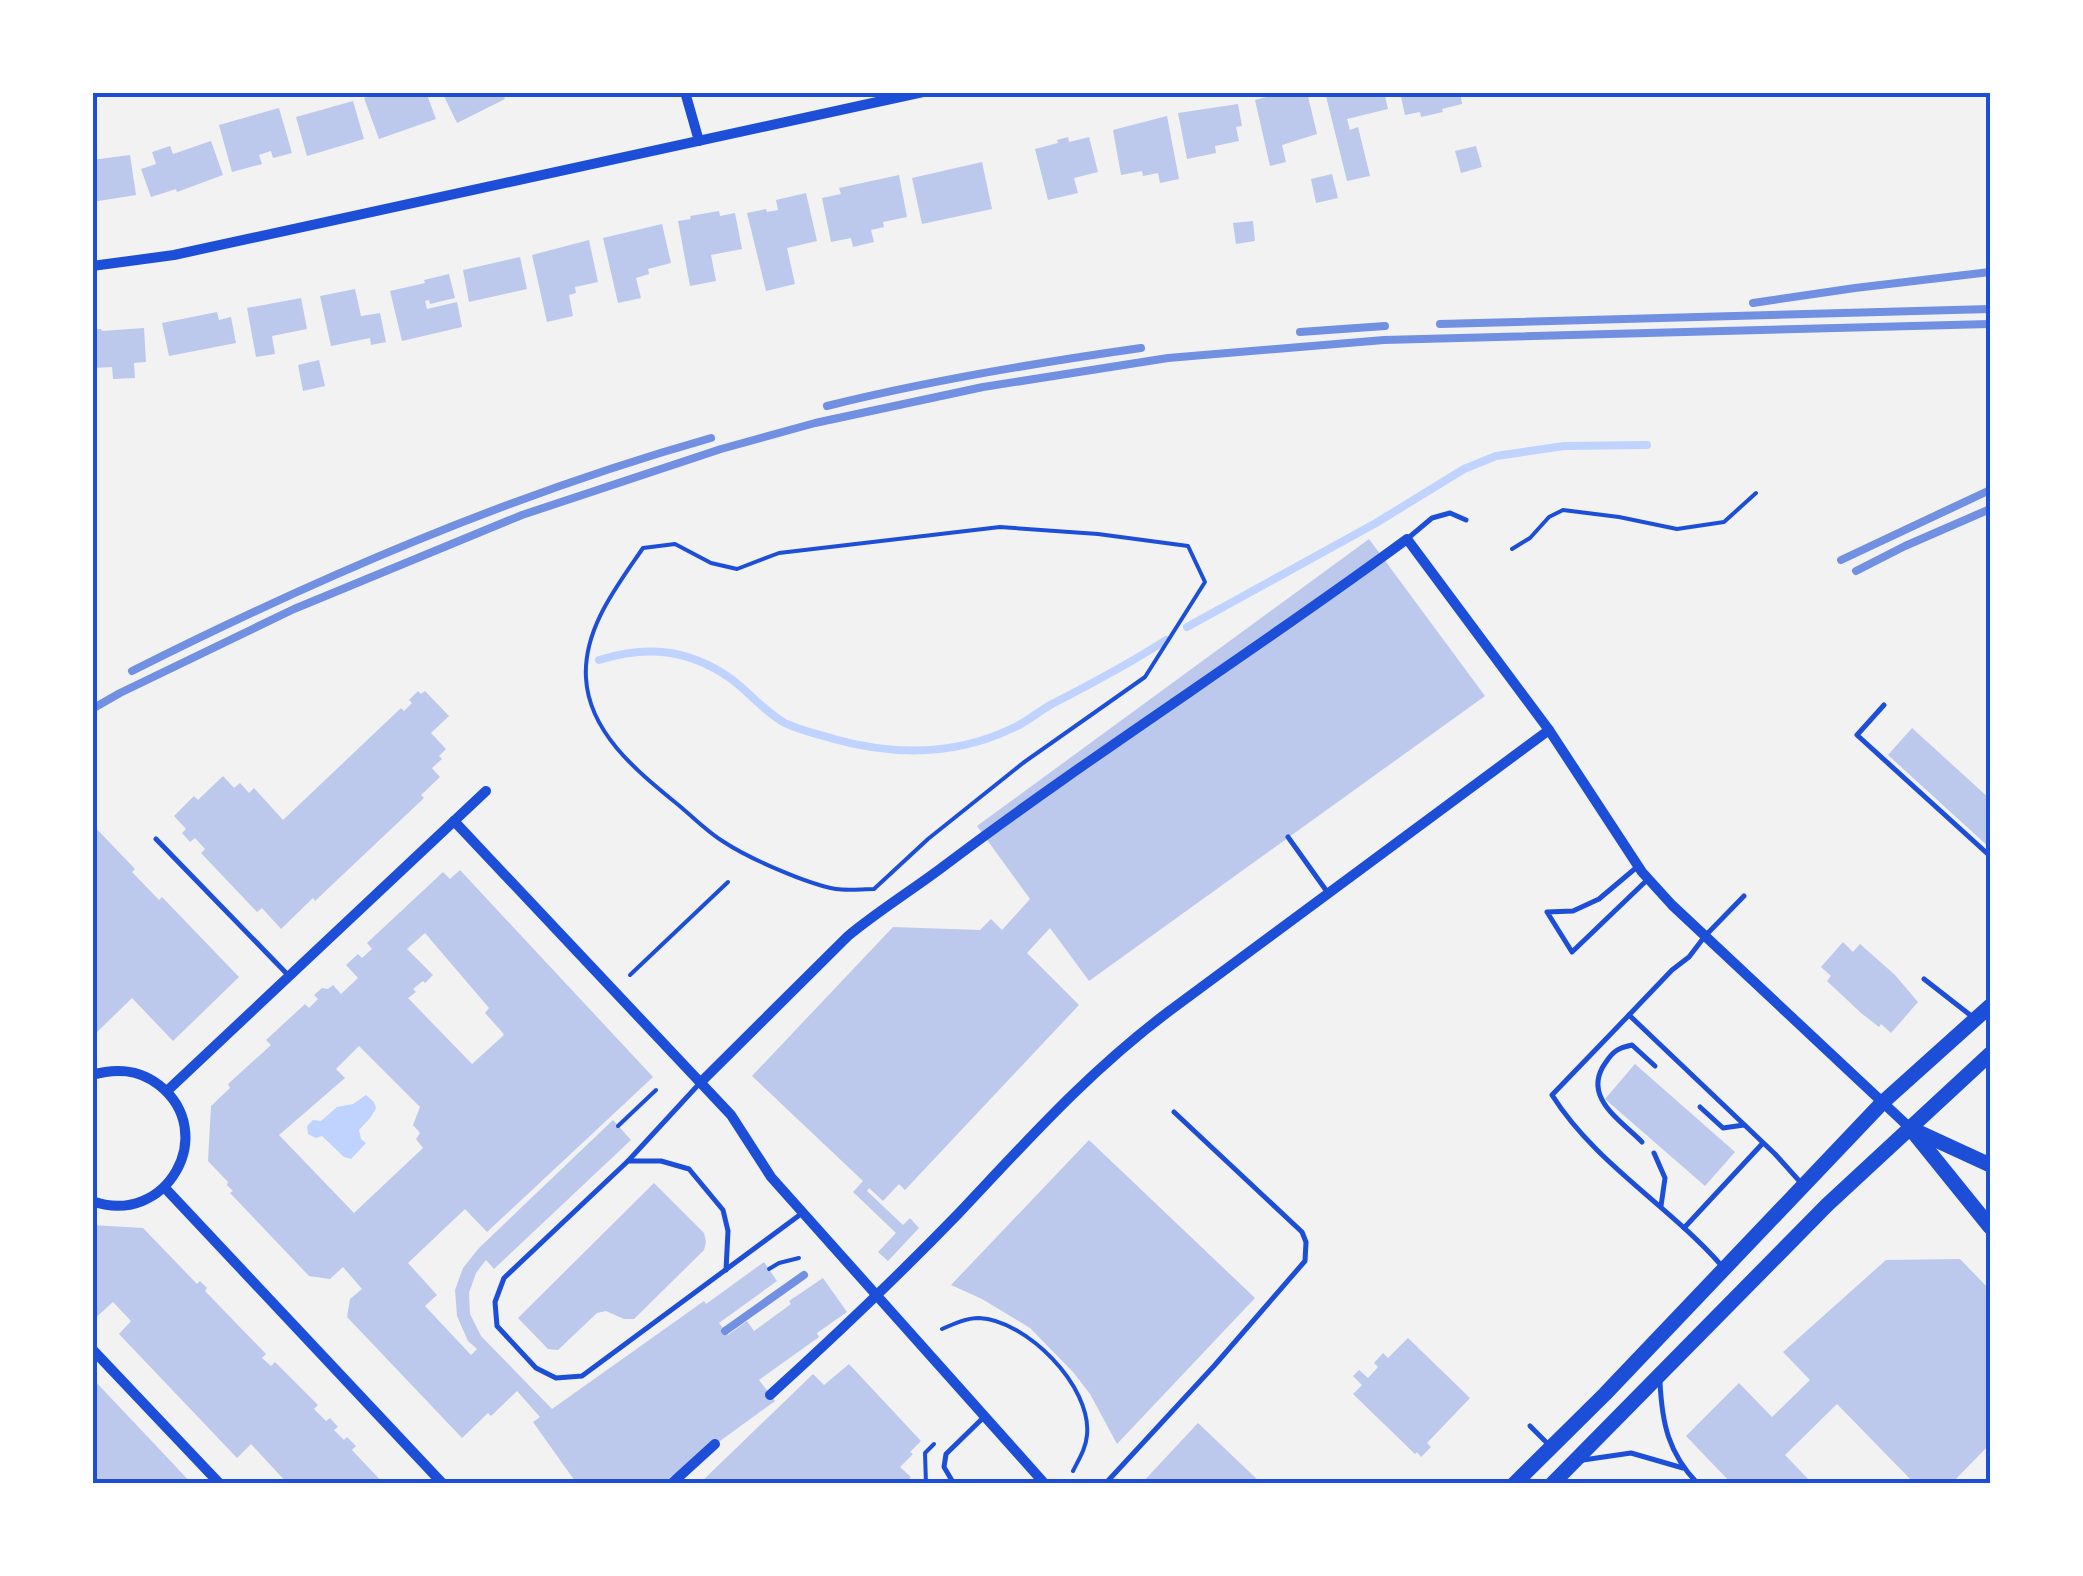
<svg xmlns="http://www.w3.org/2000/svg" width="2083" height="1576" font-family="'Golos Text',sans-serif">
<rect width="100%" height="100%" fill="#f2f2f2"/>
<path fill="#bfd3fe" d="M366,1095L374,1102L376,1108L371,1117L359,1130L361,1139L366,1143L351,1159L344,1157L322,1136L316,1138L308,1134L307,1126L313,1120L321,1121L337,1107L353,1104Z"/>
<g fill="none" stroke-linecap="round" stroke-linejoin="round">
<g stroke="#bfd3fe" stroke-width="8">
<path d="M1187,627L1376,523L1464,469L1496,456L1564,446L1647,445"/>
<path d="M599,660C647,645 688,649 730,678C748,691 763,710 783,722C798,730 818,734 834,739C895,756 955,756 1013,728C1027,722 1039,711 1052,704C1091,684 1129,664 1166,640"/>
</g>
</g>
<g fill="#bdc9ec" fill-rule="evenodd">
<path d="M380,92H426L436,119L379,139L364,98Z"/>
<path d="M442,92H502L505,99L457,123Z"/>
<path d="M1285,92H1295V95L1307,92L1317,134L1282,145L1286,162L1270,166L1255,100Z"/>
<path d="M1325,92H1384L1388,109L1347,119L1350,130L1358,127L1370,176L1347,181Z"/>
<path d="M1400,92H1460L1462,104L1442,109L1443,112L1421,117L1420,112L1405,115Z"/>
<path d="M353,101L364,139L307,156L296,117Z"/>
<path d="M1238,104L1242,126L1236,127L1239,141L1215,146L1216,153L1187,159L1178,113Z"/>
<path d="M279,108L292,153L273,158L271,151L259,155L262,164L232,172L219,125Z"/>
<path d="M1167,116L1179,179L1160,183L1158,173L1143,176L1142,171L1121,175L1113,130Z"/>
<path d="M1068,137L1069,142L1089,137L1098,172L1074,178L1078,193L1048,200L1035,149L1058,143L1057,140Z"/>
<path d="M211,141L223,175L177,192L176,189L151,197L141,169L156,164L152,152L170,146L173,154Z"/>
<path d="M1476,146L1482,167L1461,173L1455,151Z"/>
<path d="M130,155L136,195L92,202V160Z"/>
<path d="M982,162L992,209L922,224L912,178Z"/>
<path d="M1332,174L1338,198L1316,203L1311,179Z"/>
<path d="M899,175L907,217L883,222L884,227L871,230L874,242L853,247L851,238L831,242L822,198L841,194L839,188Z"/>
<path d="M806,193L817,241L787,248L795,284L766,291L747,213L766,209L767,212L778,210L776,200Z"/>
<path d="M719,211L720,216L735,213L742,249L711,255L716,281L690,286L678,221L691,219L690,216Z"/>
<path d="M1253,221L1255,241L1236,244L1233,223Z"/>
<path d="M662,224L671,263L648,269L649,274L636,278L641,298L618,303L603,238Z"/>
<path d="M589,240L598,282L575,287L576,293L569,295L573,316L547,322L532,255Z"/>
<path d="M520,257L527,289L469,302L463,270Z"/>
<path d="M449,274L455,298L430,304L429,300L425,301L427,309L457,302L462,327L402,341L390,291L425,283L424,280Z"/>
<path d="M355,289L361,316L380,313L386,342L371,345L370,338L331,346L320,296Z"/>
<path d="M301,298L307,329L272,336L275,354L256,357L247,308Z"/>
<path d="M217,312L219,320L231,317L236,343L169,356L162,323Z"/>
<path d="M144,328L146,362L134,363L135,378L113,379L112,367L92,368V329H101L102,331Z"/>
<path d="M319,360L325,386L303,391L298,365Z"/>
<path d="M1369,539L1485,696L1089,981L1050,928L1027,953L1079,1005L905,1190L899,1184L883,1201L869,1188L867,1191L903,1225L910,1218L919,1228L888,1261L878,1252L896,1233L853,1192L863,1181L752,1076L893,927L980,930L991,919L1002,930L1030,899L977,826Z"/>
<path d="M418,691L421,694L425,691L449,716L431,733L446,749L439,756L442,759L432,768L440,777L421,795L424,798L315,901L313,898L281,929L262,908L257,912L201,853L205,849L195,838L190,842L182,833L186,829L174,816L194,796L198,800L223,776L234,788L240,783L249,793L254,788L283,820L401,708L404,711L412,703L409,700Z"/>
<path d="M1912,728L1990,799V848L1888,755Z"/>
<path d="M92,824L135,869L132,872L159,900L162,897L239,977L173,1041L132,998L92,1037Z"/>
<path d="M460,870L653,1077L487,1232L465,1209L408,1263L437,1295L425,1306L471,1355L477,1349L468,1341L457,1316L455,1290L463,1268L479,1248L613,1120L631,1140L494,1269L486,1260L476,1273L469,1293L470,1314L481,1336L552,1409L704,1301L706,1304L764,1262L777,1281L719,1323L728,1335L747,1321L754,1331L791,1304L789,1301L823,1278L847,1312L817,1333L819,1337L759,1380L775,1401L661,1484H577L533,1422L540,1417L517,1391L491,1416L488,1413L462,1438L347,1317L350,1299L362,1289L343,1267L330,1279L309,1276L230,1193L233,1191L227,1185L228,1182L208,1161L211,1106L230,1088L228,1084L271,1045L266,1040L305,1004L309,1008L318,999L314,995L322,988L328,989L333,985L341,994L358,978L346,965L358,954L362,958L372,949L367,943L443,872L450,879ZM425,933L489,1008L485,1013L502,1032L504,1035L472,1064L408,998L416,992L413,989L423,981L425,983L433,975L407,949ZM359,1046L420,1107L413,1125L420,1133L416,1139L423,1148L354,1213L279,1135L345,1078L336,1069Z"/>
<path d="M1843,942L1853,952L1860,944L1895,975L1918,1002L1891,1033L1881,1024L1879,1027L1861,1013L1827,981L1831,976L1821,967Z"/>
<path d="M1635,1064L1735,1152L1705,1186L1605,1099Z"/>
<path d="M1089,1140L1255,1298L1117,1444L1090,1394L1073,1372L1030,1328L982,1299L951,1285Z"/>
<path d="M654,1183L704,1233L706,1242L704,1250L634,1319H624L606,1311L597,1313L558,1350L548,1349L518,1318Z"/>
<path d="M92,1225L143,1228L197,1284L200,1281L207,1288L205,1291L266,1354L262,1358L271,1366L275,1362L318,1405L314,1409L326,1421L330,1418L338,1427L334,1430L344,1440L347,1437L356,1446L352,1450L384,1484H288L251,1444L237,1458L119,1334L131,1321L113,1302L92,1321Z"/>
<path d="M1960,1259L1990,1290V1444L1951,1484H1915L1837,1404L1785,1455L1813,1484H1732L1686,1436L1739,1383L1772,1417L1810,1380L1783,1352L1886,1260Z"/>
<path d="M1408,1338L1470,1398L1427,1443L1431,1447L1421,1457L1417,1452L1415,1454L1353,1394L1362,1385L1353,1376L1359,1370L1368,1378L1378,1367L1374,1363L1383,1353L1388,1358Z"/>
<path d="M849,1364L921,1441L910,1452L913,1454L900,1467L911,1477L905,1484H699L813,1374L824,1385Z"/>
<path d="M92,1378L163,1453L192,1484H92Z"/>
<path d="M1198,1423L1262,1484H1141Z"/>
</g>
<g fill="none" stroke-linecap="round" stroke-linejoin="round">
<g stroke="#1d4ed8" stroke-width="4">
<path d="M1000,527L1098,534L1188,546L1205,582L1145,677L1023,763L928,839L874,889C862,889 848,891 836,889C807,884 748,858 724,842C709,833 696,820 682,808C642,775 589,735 586,678C583,629 617,586 643,548L675,544L711,563L737,569L779,553Z"/>
<path d="M1512,549L1530,538L1549,517L1563,510L1619,517L1677,529L1724,522L1756,493"/>
<path d="M630,975L728,882"/>
<path d="M618,1126L656,1090"/>
<path d="M769,1269L779,1263L799,1258"/>
<path d="M942,1329C953,1324 966,1318 979,1318C1026,1320 1092,1386 1087,1435C1086,1448 1079,1459 1073,1471"/>
<path d="M926,1484L925,1453L934,1444"/>
</g>
<g stroke="#1d4ed8" stroke-width="5">
<path d="M1407,539L1432,518L1450,513L1466,520"/>
<path d="M1884,705L1857,735L1990,856"/>
<path d="M1288,837L1328,893"/>
<path d="M156,839L289,976"/>
<path d="M1637,867L1599,899L1573,911L1547,912L1572,952L1646,881"/>
<path d="M1924,979L1974,1018"/>
<path d="M1629,1015L1672,970L1689,957L1705,936L1744,896"/>
<path d="M699,1084L628,1161L504,1278L495,1302L497,1326L536,1368L556,1378L582,1376L801,1214"/>
<path d="M1700,1107L1723,1128L1744,1125"/>
<path d="M1642,1142C1619,1119 1581,1096 1606,1062C1614,1050 1619,1048 1632,1045L1655,1066"/>
<path d="M1654,1153L1665,1178L1661,1206"/>
<path d="M628,1161H661L689,1169L723,1210L728,1231L726,1270"/>
<path d="M1684,1228L1763,1143"/>
<path d="M1721,1265C1668,1205 1595,1163 1552,1095L1629,1015L1775,1154L1802,1184"/>
<path d="M1660,1382C1662,1423 1668,1453 1698,1484"/>
<path d="M1530,1426L1549,1445"/>
<path d="M1583,1460L1631,1453L1683,1468"/>
<path d="M954,1484L944,1467L946,1454L984,1417"/>
<path d="M1105,1484L1214,1366L1305,1261L1306,1242L1302,1232L1174,1112"/>
</g>
<g stroke="#1d4ed8" stroke-width="10">
<path d="M685,92L699,141"/>
<path d="M92,266L174,255L923,92"/>
<path d="M454,821L731,1115L771,1177L1045,1484"/>
<path d="M92,1075C116,1068 138,1069 159,1085C220,1133 166,1228 92,1201"/>
<path d="M701,1082L848,936C877,912 909,892 940,869C1092,754 1254,652 1407,539L1549,730L1642,872L1672,905L1910,1128"/>
<path d="M167,1091L486,791"/>
<path d="M165,1188L443,1484"/>
<path d="M92,1349L220,1484"/>
<path d="M770,1395C835,1336 897,1277 958,1214C1027,1141 1087,1073 1168,1012L1549,730"/>
<path d="M671,1484L715,1444"/>
</g>
<g stroke="#1d4ed8" stroke-width="15">
<path d="M1910,1128L1990,1227"/>
<path d="M1914,1130L1990,1165"/>
<path d="M1514,1484L1605,1394L1882,1103L1990,1006"/>
<path d="M1552,1484L1827,1205L1990,1054"/>
</g>
<g stroke="#7290e2" stroke-width="8">
<path d="M1753,303L1855,288L1990,272"/>
<path d="M1440,324L1990,309"/>
<path d="M1300,332L1385,326"/>
<path d="M827,406C931,380 1035,363 1141,348"/>
<path d="M1841,560L1990,490"/>
<path d="M1856,571L1905,546L1990,509"/>
<path d="M132,671C319,577 510,495 711,438"/>
<path d="M92,709L120,693L294,609L522,515L721,449L815,423L983,387L1168,358L1384,340L1990,324"/>
<path d="M725,1331L804,1275"/>
</g>
</g>
<rect width="2083" height="1576" fill="none" stroke="#ffffff" stroke-width="190"/>
<rect x="95" y="95" width="1893" height="1386" fill="none" stroke="#1d4ed8" stroke-width="4"/>
</svg>
